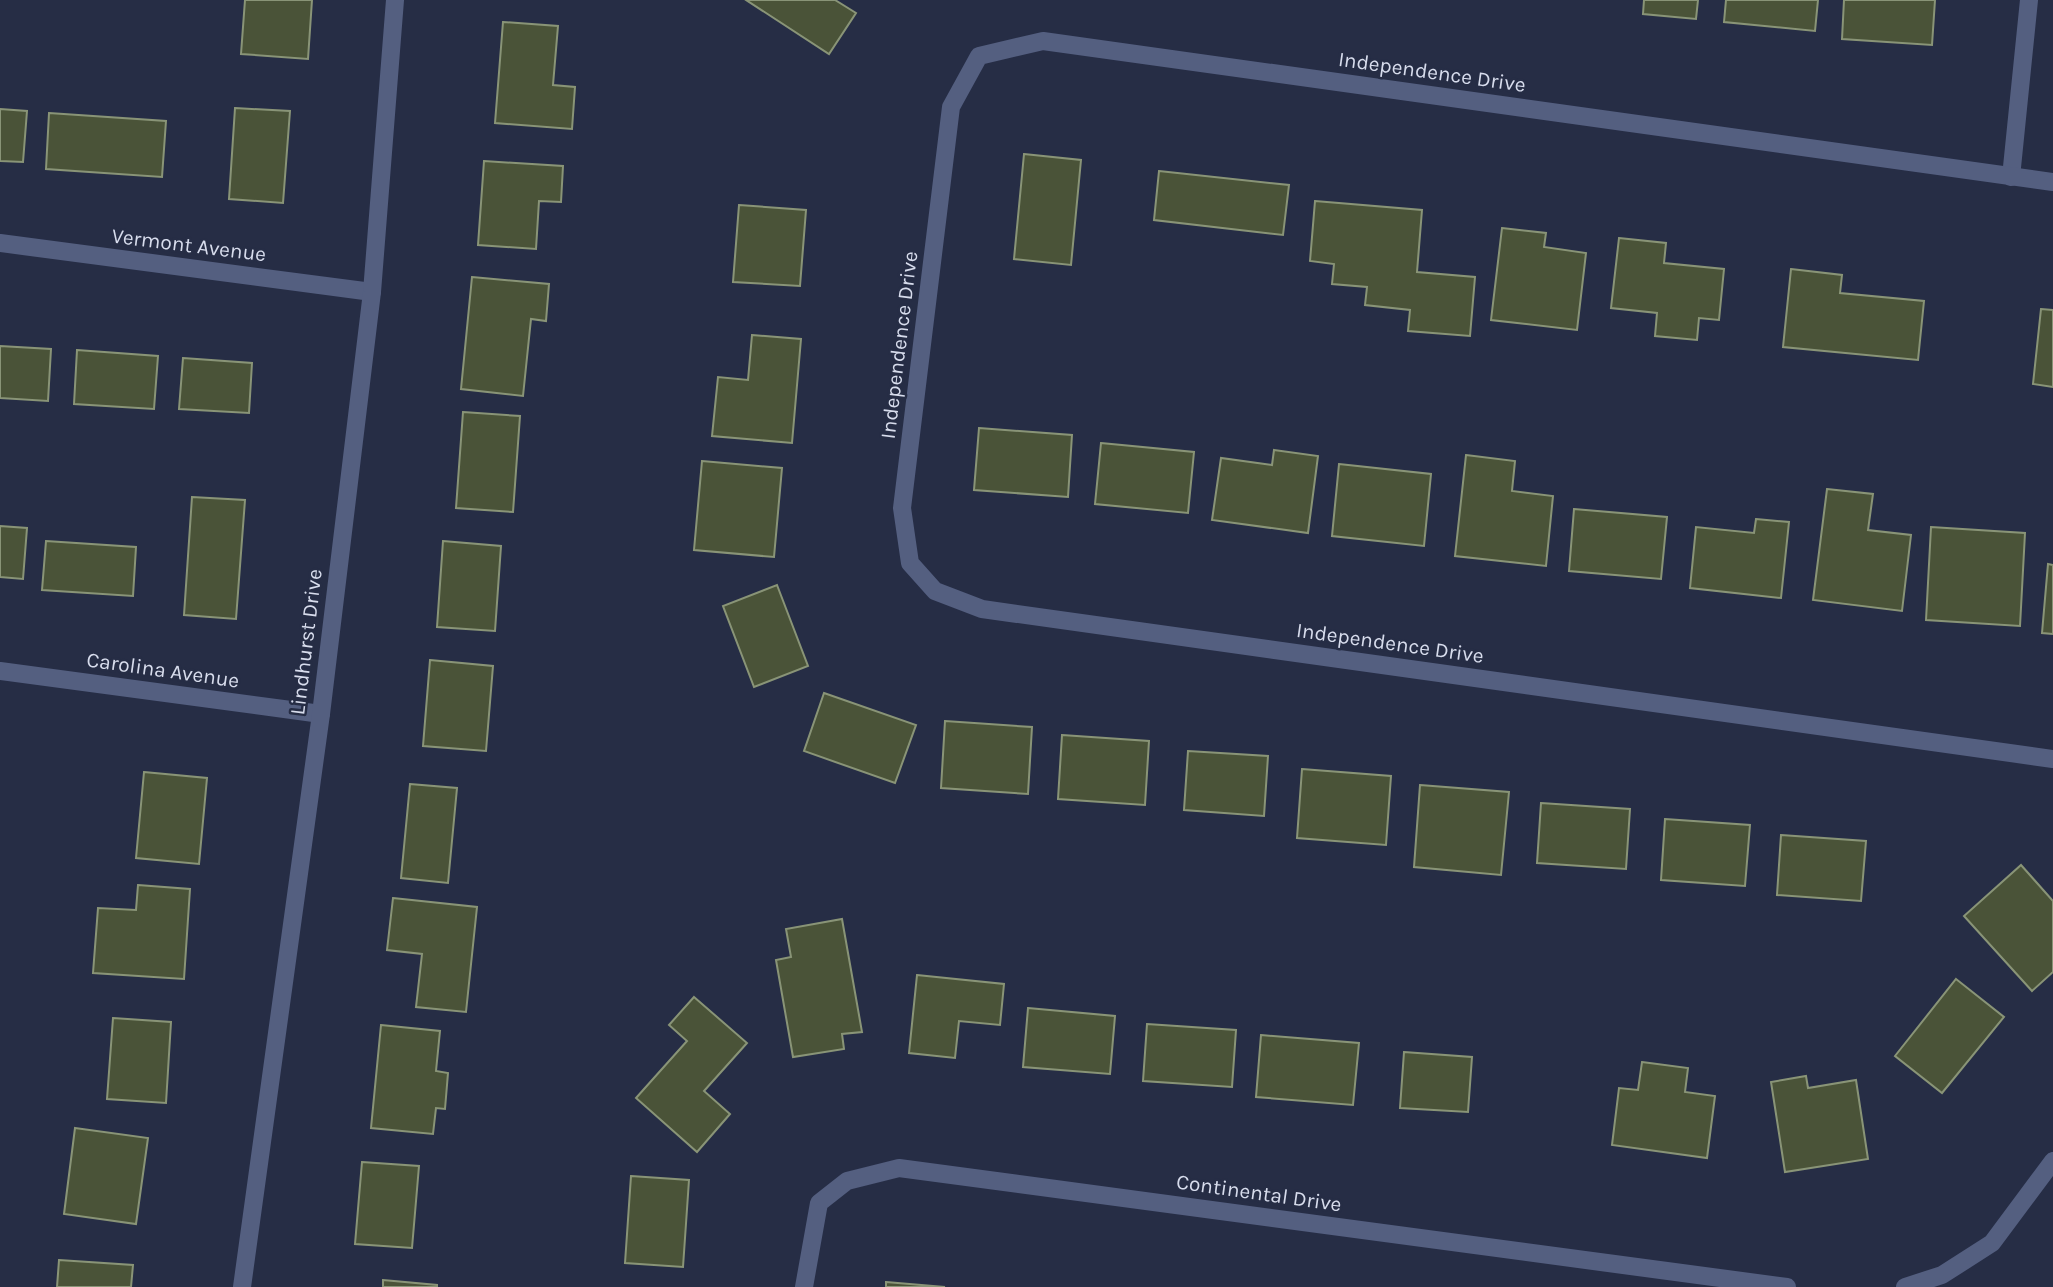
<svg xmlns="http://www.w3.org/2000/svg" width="2053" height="1287" font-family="Karla,sans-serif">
<rect width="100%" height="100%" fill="#262d45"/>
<g fill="#4a5338" stroke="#899477" stroke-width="2">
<path d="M245,0H312L308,59L241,54Z"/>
<path d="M746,0H835L856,13L829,54Z"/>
<path d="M1644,0H1698L1696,19L1643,14Z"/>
<path d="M1726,0H1818L1815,31L1724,22Z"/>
<path d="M1844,0H1935L1932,45L1842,39Z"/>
<path d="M503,22L558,26L553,85L575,87L572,129L495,123Z"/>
<path d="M235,108L290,111L283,203L229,199Z"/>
<path d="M0,109L27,111L23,162L0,161Z"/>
<path d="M49,113L166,121L162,177L46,169Z"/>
<path d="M1024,154L1081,160L1071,265L1014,259Z"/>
<path d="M484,161L563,166L561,202L539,201L536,249L478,245Z"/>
<path d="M1159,171L1289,185L1283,235L1154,220Z"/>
<path d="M1315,201L1422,210L1417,272L1475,277L1470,336L1408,331L1410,310L1365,305L1367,287L1332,284L1334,264L1310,261Z"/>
<path d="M739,205L806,210L800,286L733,282Z"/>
<path d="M1502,228L1546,233L1544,247L1586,253L1577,330L1491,320Z"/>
<path d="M1619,238L1666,243L1664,263L1724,269L1719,320L1699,318L1697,340L1655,336L1657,313L1611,308Z"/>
<path d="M1791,269L1842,275L1840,293L1924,301L1918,360L1783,347Z"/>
<path d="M472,277L549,284L546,321L531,319L523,396L461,389Z"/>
<path d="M2041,309L2053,310V387L2033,384Z"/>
<path d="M752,335L801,339L792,443L712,436L718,377L748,380Z"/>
<path d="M0,346L51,349L48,401L0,398Z"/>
<path d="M77,350L158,356L154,409L74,404Z"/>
<path d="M183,358L252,363L249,413L179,409Z"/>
<path d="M463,412L520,416L513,512L456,508Z"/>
<path d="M979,428L1072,435L1068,497L974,490Z"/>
<path d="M1101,443L1194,452L1188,513L1095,504Z"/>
<path d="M1274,450L1318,456L1308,533L1212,520L1221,458L1272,465Z"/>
<path d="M1466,455L1515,461L1512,491L1553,496L1546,566L1455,556Z"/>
<path d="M702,461L782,468L774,557L694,550Z"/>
<path d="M1339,464L1431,474L1424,546L1332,536Z"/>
<path d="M1827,489L1873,494L1868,530L1911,535L1902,611L1813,600Z"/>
<path d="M192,497L245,500L236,619L184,615Z"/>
<path d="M1574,509L1667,517L1661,579L1569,571Z"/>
<path d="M1756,519L1789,522L1781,598L1690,588L1696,527L1754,533Z"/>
<path d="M0,526L27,528L23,579L0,577Z"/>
<path d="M1931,527L2025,533L2020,626L1926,620Z"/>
<path d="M46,541L136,547L133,596L42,590Z"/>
<path d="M443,541L501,546L495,631L437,627Z"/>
<path d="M2048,564L2053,565V634L2042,633Z"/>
<path d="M777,585L808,666L754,687L723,606Z"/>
<path d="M430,660L493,666L486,751L423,746Z"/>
<path d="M824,693L916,725L895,783L804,751Z"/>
<path d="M945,721L1032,727L1028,794L941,788Z"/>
<path d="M1062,735L1149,741L1145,805L1058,799Z"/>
<path d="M1188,751L1268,756L1264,816L1184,810Z"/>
<path d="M1302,769L1391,776L1386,845L1297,838Z"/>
<path d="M144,772L207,778L199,864L136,858Z"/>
<path d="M410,784L457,788L448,883L401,878Z"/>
<path d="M1420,785L1509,792L1501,875L1414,867Z"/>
<path d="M1541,803L1630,809L1626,869L1537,863Z"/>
<path d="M1665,819L1750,825L1745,886L1661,880Z"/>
<path d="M1781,835L1866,841L1861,901L1777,895Z"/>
<path d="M2021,865L2053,901V972L2032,991L1964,916Z"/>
<path d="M138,885L190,889L184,979L93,973L98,908L136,910Z"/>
<path d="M393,898L477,907L466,1012L416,1007L422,954L387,950Z"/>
<path d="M842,919L862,1032L842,1034L844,1049L793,1057L776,960L791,957L786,929Z"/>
<path d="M917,975L1004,984L1000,1025L959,1021L955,1058L909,1053Z"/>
<path d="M1956,979L2004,1017L1942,1093L1895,1056Z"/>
<path d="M694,997L747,1043L704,1091L730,1114L697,1152L636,1098L687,1041L669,1025Z"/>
<path d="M1028,1008L1115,1016L1110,1074L1023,1067Z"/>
<path d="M113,1018L171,1022L166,1103L107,1099Z"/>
<path d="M1147,1024L1236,1030L1232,1087L1143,1081Z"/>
<path d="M381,1025L440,1031L436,1071L448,1073L445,1109L436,1108L433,1134L371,1128Z"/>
<path d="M1261,1035L1359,1043L1353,1105L1256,1097Z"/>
<path d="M1404,1052L1472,1057L1468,1112L1400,1108Z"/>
<path d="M1642,1062L1688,1068L1685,1092L1715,1096L1707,1158L1612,1145L1619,1088L1638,1090Z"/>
<path d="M1806,1076L1808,1088L1856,1080L1868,1159L1785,1172L1771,1082Z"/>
<path d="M75,1128L148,1138L136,1224L64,1214Z"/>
<path d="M362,1162L419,1166L412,1248L355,1244Z"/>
<path d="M631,1176L689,1180L683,1267L625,1263Z"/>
<path d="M59,1260L133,1265L131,1287H57Z"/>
<path d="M383,1280L437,1285V1287H383Z"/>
<path d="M886,1282L945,1287H886Z"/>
</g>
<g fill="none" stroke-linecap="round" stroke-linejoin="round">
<g stroke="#545f80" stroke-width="18">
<path d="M2011,177L2029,0"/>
<path d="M2053,182L1043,41L979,56L951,107L902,508L910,563L935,591L982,609L2053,759"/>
<path d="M0,243L372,292"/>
<path d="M0,671L321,714"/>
<path d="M242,1287L321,714L372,292L395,0"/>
<path d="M804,1287L819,1203L847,1181L899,1168L1787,1287"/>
<path d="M1905,1287L1942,1275L1992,1243L2053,1161"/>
</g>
</g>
<g text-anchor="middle" stroke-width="5" stroke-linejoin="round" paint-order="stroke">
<g font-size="21" fill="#d7dcec" stroke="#262d45">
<text transform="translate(1432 72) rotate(8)" y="7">Independence Drive</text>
<text transform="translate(189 245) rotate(7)" y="7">Vermont Avenue</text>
<text transform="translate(899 345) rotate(-83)" y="7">Independence Drive</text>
<text transform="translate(306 642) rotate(-83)" y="7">Lindhurst Drive</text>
<text transform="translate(1390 643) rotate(8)" y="7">Independence Drive</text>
<text transform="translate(163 670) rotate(8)" y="7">Carolina Avenue</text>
<text transform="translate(1259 1193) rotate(8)" y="7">Continental Drive</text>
</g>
</g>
</svg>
